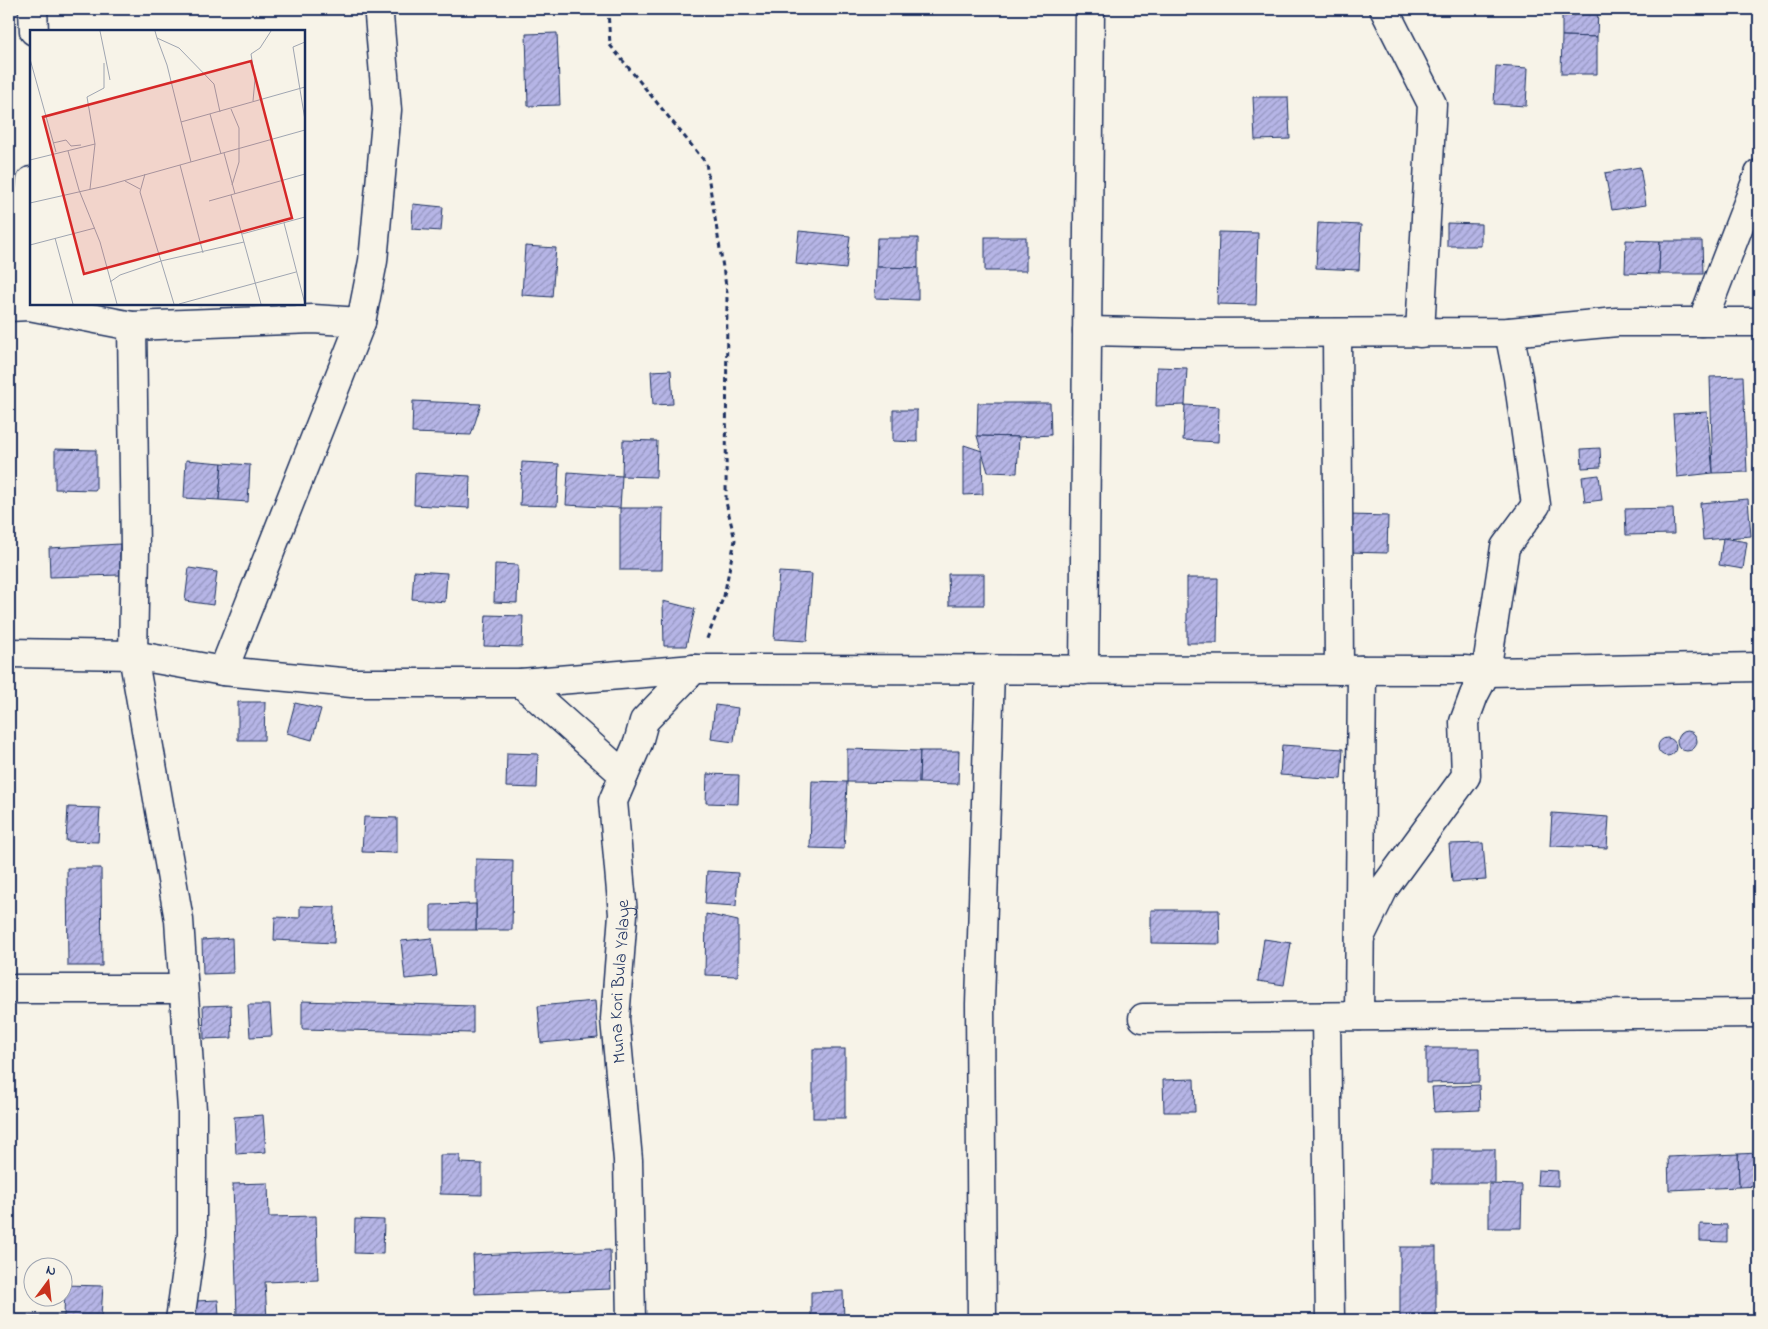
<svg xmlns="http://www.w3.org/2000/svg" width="1768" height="1329" font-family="'Indie Flower',sans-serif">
<defs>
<pattern id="building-hatch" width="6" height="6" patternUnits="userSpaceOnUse" patternTransform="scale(1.25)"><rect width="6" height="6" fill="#b6b5e6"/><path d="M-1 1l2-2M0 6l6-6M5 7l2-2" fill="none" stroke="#9394be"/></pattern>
</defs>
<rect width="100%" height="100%" fill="#f7f3e8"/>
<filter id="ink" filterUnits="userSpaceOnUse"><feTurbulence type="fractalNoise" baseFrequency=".02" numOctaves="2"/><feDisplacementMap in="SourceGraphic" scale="10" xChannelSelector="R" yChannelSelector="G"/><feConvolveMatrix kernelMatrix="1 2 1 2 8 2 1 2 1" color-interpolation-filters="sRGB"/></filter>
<g filter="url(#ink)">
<g fill="url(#building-hatch)" stroke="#1b2f5e">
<path d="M1562,9H1598L1597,37L1562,36Z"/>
<path d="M557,33L560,105L528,106L526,34Z"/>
<path d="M1562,36L1597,37V74H1561Z"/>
<path d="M1496,66L1528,68L1526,106L1494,104Z"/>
<path d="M1253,97H1288L1290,139L1255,140Z"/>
<path d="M1640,167L1646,205L1612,210L1605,173Z"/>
<path d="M413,204L443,207L441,231L412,229Z"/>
<path d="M1318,223L1361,225L1359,270L1316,268Z"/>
<path d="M1447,223L1481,224V246H1447Z"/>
<path d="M799,231L850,236L846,269L796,264Z"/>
<path d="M1219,232L1258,233L1256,305L1217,304Z"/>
<rect x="985" y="237" width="41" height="34"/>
<path d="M877,238H918V268L876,267Z"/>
<path d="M1626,240L1660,241L1659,274L1625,273Z"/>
<path d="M1660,241H1702L1703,274H1659Z"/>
<path d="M525,246L556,248L552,297L522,295Z"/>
<path d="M876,267L918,268V300L875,298Z"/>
<path d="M1157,367L1187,368L1185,405L1156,406Z"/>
<path d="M671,370L673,404L653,405L651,371Z"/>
<path d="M1743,376L1747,472L1713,473L1710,377Z"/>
<path d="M413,401L481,404L471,435L412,433Z"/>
<path d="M978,403H1050L1051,435L1019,437L977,436Z"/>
<path d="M1185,405L1219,407L1218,442L1183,440Z"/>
<path d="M893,410H917V442L893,441Z"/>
<path d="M1707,412L1713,473L1677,477L1673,414Z"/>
<path d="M977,436L1019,437L1017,473L988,472Z"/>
<path d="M623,440L657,441L656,477L622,476Z"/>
<path d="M964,445L982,451L983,494L964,495Z"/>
<path d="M1600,448L1601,467L1582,468L1581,449Z"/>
<path d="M55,449L96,450V490L55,489Z"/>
<path d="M186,460L222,463L219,500L184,498Z"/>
<path d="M522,462L559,464L557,506L520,505Z"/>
<path d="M222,463L250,465L248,502L219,500Z"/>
<path d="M568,472L622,476L620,508L566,505Z"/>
<path d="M415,473L470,476L469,508L414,505Z"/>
<path d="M1599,475L1602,500L1585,502L1582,477Z"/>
<path d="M1748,499L1751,536L1703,540L1700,503Z"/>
<path d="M620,508H663L662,570H620Z"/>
<path d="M1673,508L1674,534L1626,535L1625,509Z"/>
<path d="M1349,515L1388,516L1387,553L1348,552Z"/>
<path d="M1723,538L1747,542L1743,569L1719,565Z"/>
<path d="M120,544V575L50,577L49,548Z"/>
<path d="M495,564L518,565L517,603L494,602Z"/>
<path d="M189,568L217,572L213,605L185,601Z"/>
<path d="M414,571L447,573L445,602L412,599Z"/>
<path d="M779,572L812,574L807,641L774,639Z"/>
<path d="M948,574H984V605H949Z"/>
<path d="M1187,578H1218L1217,643H1187Z"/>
<path d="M663,601L695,609L686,646H664Z"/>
<path d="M486,615L523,616L522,647L484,646Z"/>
<path d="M238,702H265L264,740H238Z"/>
<path d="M295,703L321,709L312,740L287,733Z"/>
<path d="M715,705L738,708L734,742L711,739Z"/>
<circle cx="1687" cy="741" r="10"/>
<circle cx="1667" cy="747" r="9"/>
<path d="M1282,745L1343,749L1341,779L1280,775Z"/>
<path d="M847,749L920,751L919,783L847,782Z"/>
<path d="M920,751H959L958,784L919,783Z"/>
<path d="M507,753L538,754L537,788L506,787Z"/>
<path d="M707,774L739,775L738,804L706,803Z"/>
<path d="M812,781L847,782L844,849L810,848Z"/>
<path d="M68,807L100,808L98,842L66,841Z"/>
<path d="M1552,813L1609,817L1607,848L1550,846Z"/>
<path d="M364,817L397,818V853L362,852Z"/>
<path d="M1483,843L1486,880L1452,882L1449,844Z"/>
<path d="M476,859L513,860L512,930H476Z"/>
<path d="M67,868H101L102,966H68Z"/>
<path d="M707,871L738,873L736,906L705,904Z"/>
<path d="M476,904V930H431V905Z"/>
<path d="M300,906L335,907L334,943L274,940L275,917L300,918Z"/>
<path d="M1151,910H1219L1220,944L1151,943Z"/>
<path d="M706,914L738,921V976L705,975Z"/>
<path d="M232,938L233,973L203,974L202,940Z"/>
<path d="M432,938L437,976L405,979L401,941Z"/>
<path d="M1264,939L1291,943L1284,985L1258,981Z"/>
<path d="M302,1001L473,1006V1033L302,1029Z"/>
<path d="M595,1001L598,1038L541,1043L538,1006Z"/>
<path d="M231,1005L232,1038L204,1039L203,1006Z"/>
<path d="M248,1005H270L272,1036L250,1037Z"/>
<path d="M1426,1048H1479V1082L1426,1083Z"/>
<rect x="813" y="1049" width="32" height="69"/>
<path d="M1194,1079L1195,1112H1164L1163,1080Z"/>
<path d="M1479,1085L1480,1110L1434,1112L1432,1087Z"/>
<path d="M263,1115L266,1152L236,1154L234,1117Z"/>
<rect x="1432" y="1149" width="63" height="34"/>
<path d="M1759,1153V1186L1739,1187L1738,1154Z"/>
<path d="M1738,1154L1739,1187L1669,1190L1668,1157Z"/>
<path d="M440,1155H460V1163L482,1164V1195L440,1194Z"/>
<path d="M1538,1170L1558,1171V1186L1537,1185Z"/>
<path d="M268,1183L269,1217L316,1216L318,1280L265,1282L267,1320H196L195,1301L218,1300L219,1316H237L233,1184Z"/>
<path d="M1489,1184L1522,1185L1521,1228H1489Z"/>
<path d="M355,1219L384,1220L383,1254L354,1253Z"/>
<path d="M1700,1224L1727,1225V1242L1700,1241Z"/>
<rect x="1400" y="1247" width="36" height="73"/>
<path d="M610,1250L611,1289L475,1294L473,1255Z"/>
<path d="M65,1285L103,1286L101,1317L130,1318V1320H9V1315L64,1316Z"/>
<path d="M843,1291L844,1320H811V1292Z"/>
</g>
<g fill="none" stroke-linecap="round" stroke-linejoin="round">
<defs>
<g id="street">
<path d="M33,9L34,31"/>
<path d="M1384,9L1432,104L1420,333"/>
<path d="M29,306L26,228L31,181"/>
<path d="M9,307L29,306L132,326L313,319L361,322L373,261L387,110L379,16L381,9"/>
<path d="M1702,322L1759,174"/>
<path d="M132,326L135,550L133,655L179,920L192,1110V1235L180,1320"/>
<path d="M1087,331L1186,333L1509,332L1617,322H1759"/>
<path d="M1337,333L1339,670"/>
<path d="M9,653L133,655L223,671L352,683H521L694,669L1464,670L1486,672L1759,667"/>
<path d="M1084,670L1090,9"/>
<path d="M223,671L361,322"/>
<path d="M521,683L624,775"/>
<path d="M1360,937L1384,888L1466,776L1464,722L1474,695L1486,672L1505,547L1536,505L1518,377L1509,332"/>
<path d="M9,989H183"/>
<path d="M1359,1016L1362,670"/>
<path d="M1326,1017L1330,1320"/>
<path d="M1143,1018L1759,1013"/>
<path id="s1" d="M631,1320L628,1160L615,1019L623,914L613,801L638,743L644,721L694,669"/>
<path d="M982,1320L980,1004L990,669"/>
</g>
</defs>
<use href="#street" stroke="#1b2f5e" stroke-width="31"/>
<path stroke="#1b2f5e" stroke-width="3" stroke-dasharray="5 4" stroke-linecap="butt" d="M608,9L610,45L706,163L727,292L726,502L735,540L724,596L706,641"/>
<use href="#street" stroke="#f7f3e8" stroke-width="28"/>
</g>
</g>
<g text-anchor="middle" stroke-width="4" stroke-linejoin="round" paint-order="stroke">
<g font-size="18" fill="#1b2f5e" stroke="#f7f3e8">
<text dy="6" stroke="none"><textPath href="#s1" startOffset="339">Muna Kori Bula Yalaye</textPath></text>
</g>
</g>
<g transform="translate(30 30)">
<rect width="275" height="275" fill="#f7f3e8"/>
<path fill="none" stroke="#9fa5b1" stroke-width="1" d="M70,1L80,50M125,1L127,8L149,18L184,54L190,82M127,8L137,35L161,132M275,12L263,17L275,90M0,29L26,122M223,71L225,49L221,24L230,18L241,1M201,79L209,98V132L202,155M180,84L191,124M151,92L275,57M23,113L36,110L41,116L51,115M38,121L49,160L70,212L87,274M194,123L205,164M0,130L65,114L57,67L74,58V33M150,135L173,223M115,144L110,162L144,274M95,151L110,159M60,159L65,114M201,165L231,274M179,171L275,144M0,173L75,156L275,100M254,193L275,274M212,204L275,187M25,208L43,274M0,215L65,198M80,252L90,245L131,231L214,212M149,274L266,242"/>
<path fill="#d62828" fill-opacity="0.15" stroke="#d62828" stroke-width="2.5" d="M221,31L262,188L54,244L13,87Z"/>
<rect width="275" height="275" fill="none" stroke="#1b2f5e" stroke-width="2.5"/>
</g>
<rect width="1768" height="1329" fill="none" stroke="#f7f3e8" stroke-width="30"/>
<rect x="15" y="15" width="1738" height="1299" fill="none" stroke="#1b2f5e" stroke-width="2" filter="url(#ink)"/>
<g transform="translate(48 1282) rotate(15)"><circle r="24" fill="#f7f3e8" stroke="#9fa5b1"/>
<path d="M0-4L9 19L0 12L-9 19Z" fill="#c8321e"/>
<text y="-8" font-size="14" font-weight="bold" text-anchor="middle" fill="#1b2f5e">N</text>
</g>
</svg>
